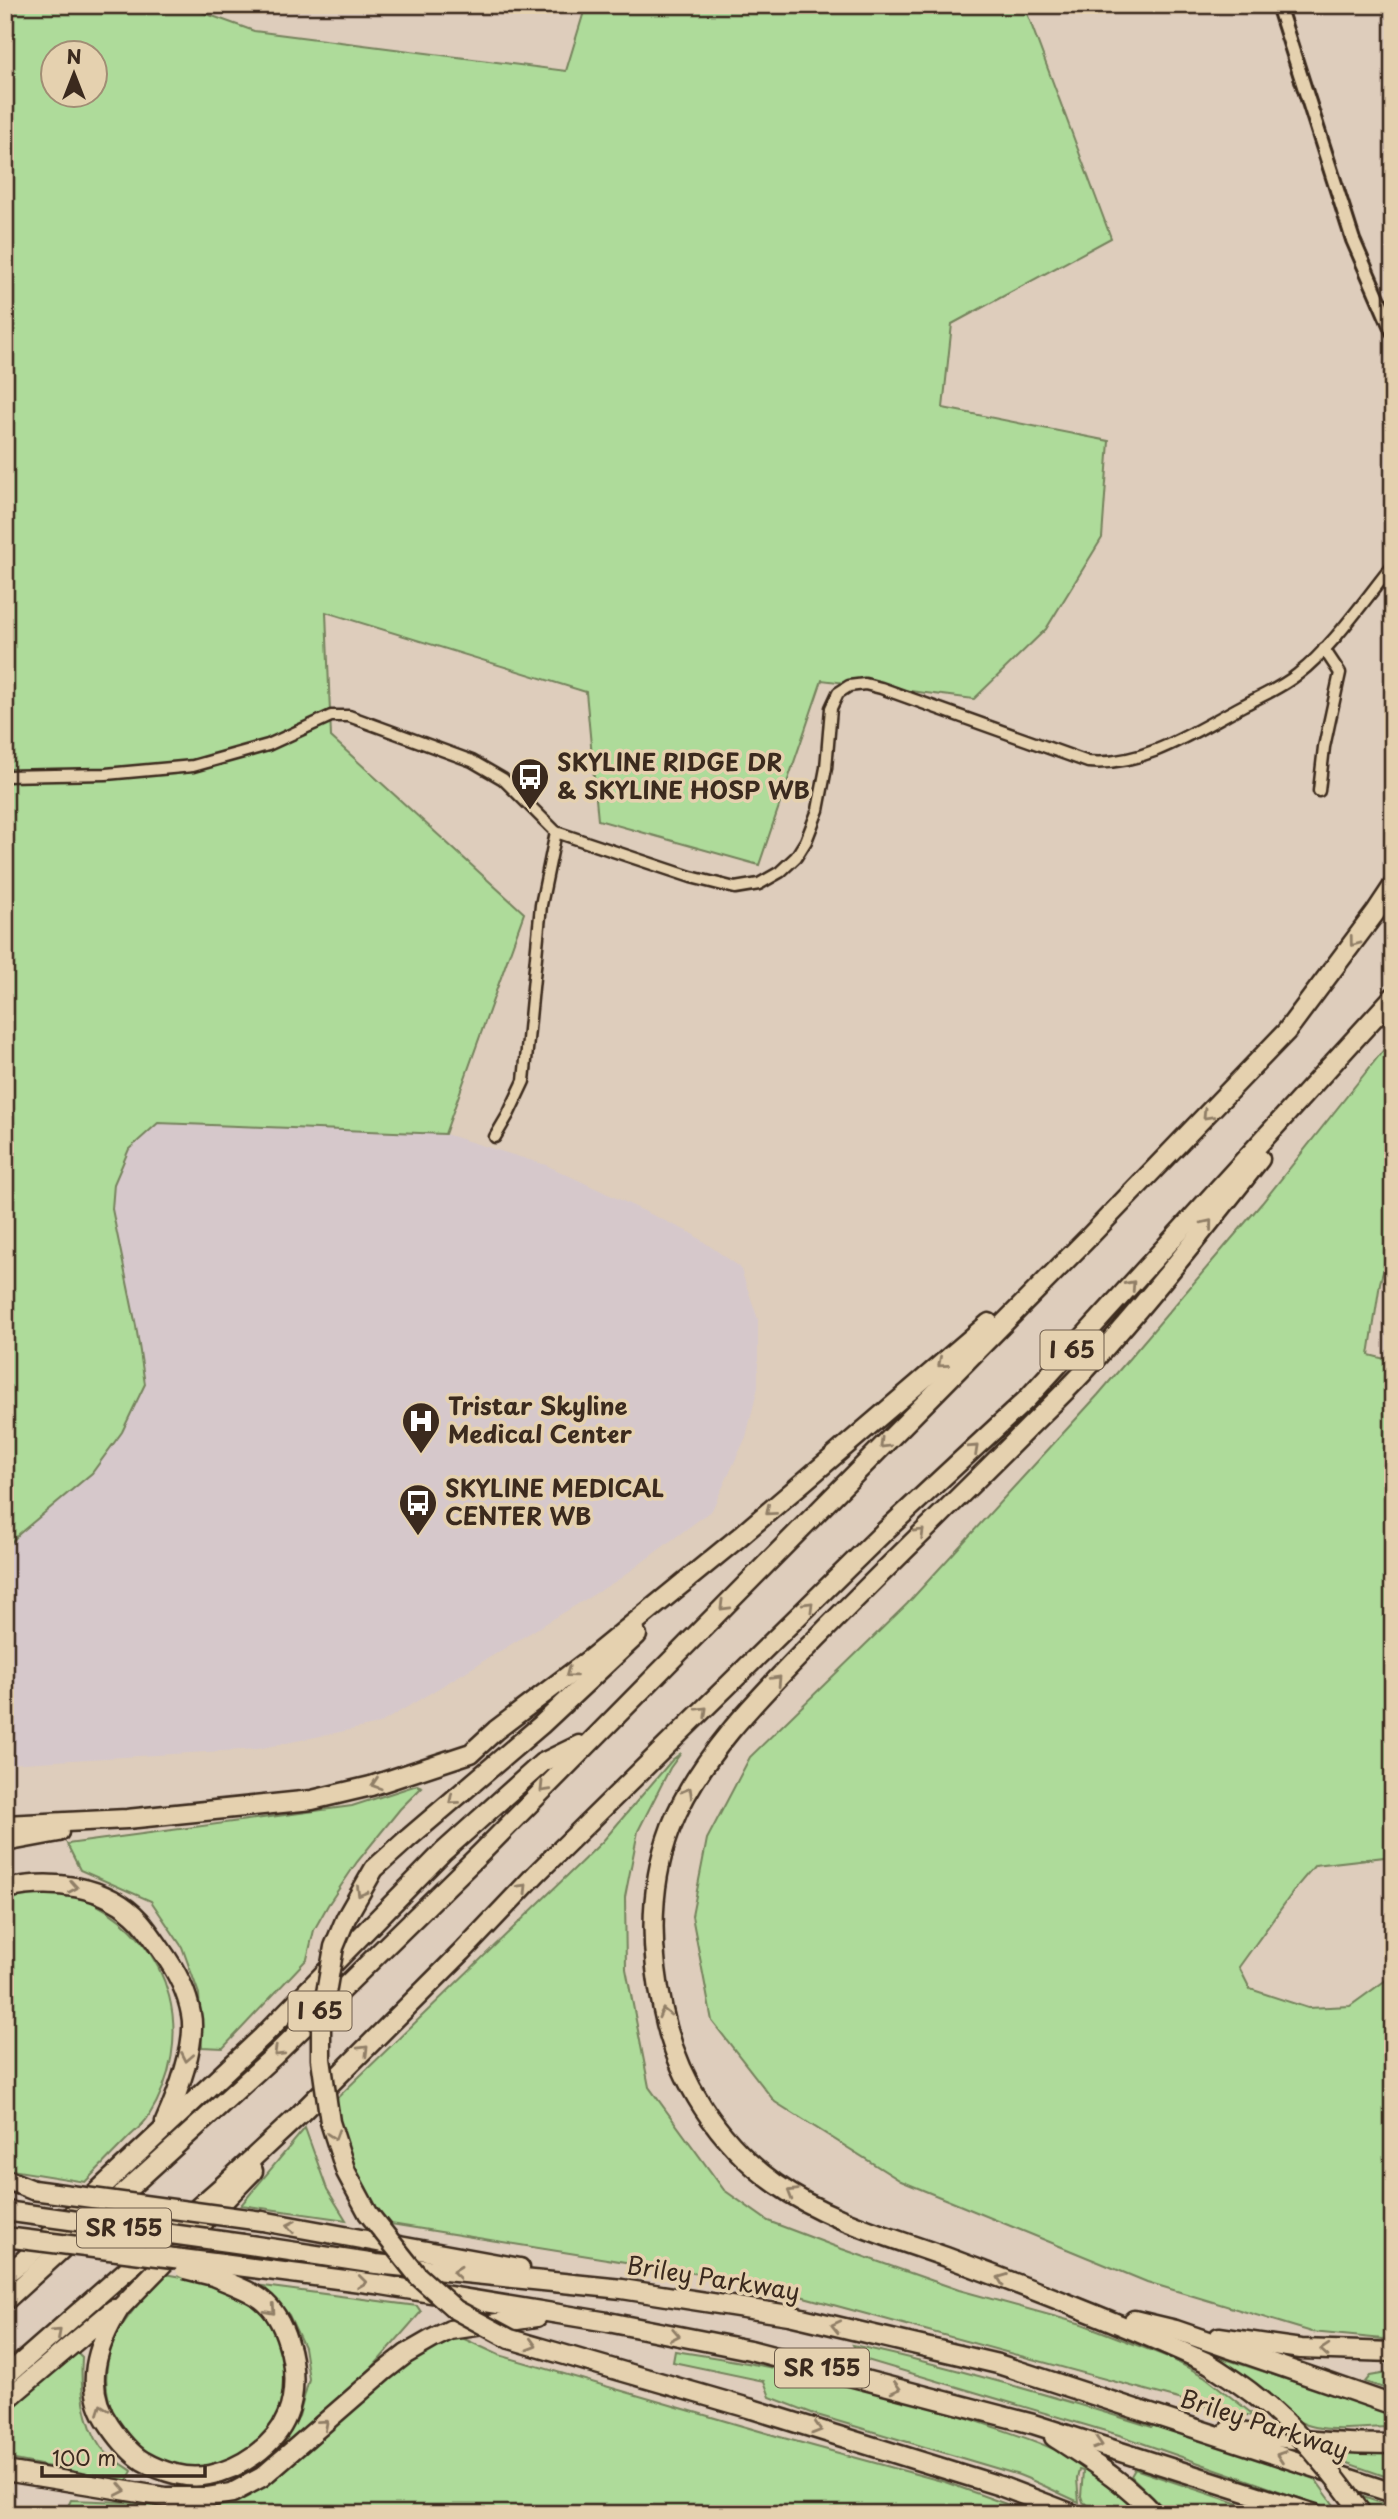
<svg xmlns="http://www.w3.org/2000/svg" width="1398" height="2519" font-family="'Playpen Sans',sans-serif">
<rect width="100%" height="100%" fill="#decdbc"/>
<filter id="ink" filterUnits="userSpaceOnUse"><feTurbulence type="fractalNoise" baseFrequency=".0143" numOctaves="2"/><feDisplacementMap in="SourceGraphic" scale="14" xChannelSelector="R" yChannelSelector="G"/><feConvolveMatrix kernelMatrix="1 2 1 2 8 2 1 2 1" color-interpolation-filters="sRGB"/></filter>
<g filter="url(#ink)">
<path fill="#d6c8cb" d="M158,1123L445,1134L546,1165L691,1233L740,1267L758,1319V1387L746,1437L712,1510L621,1578L379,1724L257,1749L5,1764V1549L19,1534L136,1326L112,1209L114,1184L129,1149Z"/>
<g fill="#aedb9a" stroke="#74825c" stroke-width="2" fill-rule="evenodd">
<path d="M5,5H182L254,31L566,71L586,5H1024L1111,238L952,324L943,408L1109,441L1102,538L1046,629L974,699L822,680L759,865L598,820L586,692L326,612L331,737L524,913L445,1134L158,1123L129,1149L114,1184L112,1209L136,1326L145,1384L122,1432L92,1473L19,1534L5,1549ZM52,52H94V94H52Z"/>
<path d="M1393,1038V1235L1380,1283L1369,1355L1393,1361V1856L1315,1865L1298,1885L1239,1967L1250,1989L1308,2008L1350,2006L1393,1975V2338L1383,2339L1312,2332L1147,2282L901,2181L775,2102L712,2021L692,1916L707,1839L750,1757L907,1604L1098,1395L1262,1203Z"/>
<path d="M681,1753L670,1768L638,1831L625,1897L626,1969L649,2087L724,2190L768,2221L842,2249L959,2290L1082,2324L1168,2357L1204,2376L1255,2416L1230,2413L749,2282L385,2223L357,2182L332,2103L603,1841L672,1760Z"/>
<path d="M417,1785L422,1787L400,1809L357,1862L328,1905L314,1930L307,1959L223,2048L202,2047L199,1994L182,1947L151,1901L80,1870L67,1844L352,1806Z"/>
<path d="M56,1891C68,1894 82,1896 92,1902C174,1944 197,2040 148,2117C144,2124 136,2130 130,2136C115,2151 100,2167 85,2182L5,2169V1897L22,1893Z"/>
<path d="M305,2128L327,2189L346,2220L241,2205Z"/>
<path d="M164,2274C204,2281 253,2287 275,2327C279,2335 280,2344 282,2353C290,2384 287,2406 266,2432C203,2513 76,2446 113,2342C120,2324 150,2289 164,2274Z"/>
<path d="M263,2286L417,2306L421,2312L372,2368L279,2452L278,2447L299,2416L309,2379L304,2347L289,2315Z"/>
<path d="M460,2337L499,2355L780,2437L945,2482L1034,2514H64L71,2500L206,2505L276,2478L402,2363L432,2347Z"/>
<path d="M853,2345C954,2367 1053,2396 1152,2427L1154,2423L1315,2479L1339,2512L1119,2435L860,2358Z"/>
<path d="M675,2351C781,2367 890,2390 991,2426C1023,2437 1056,2447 1084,2466C1104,2480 1123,2497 1141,2514H1104L1083,2502L1081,2496L1083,2471L1079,2470L1077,2479L1079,2502C1058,2493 1040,2483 1019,2475L817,2415L770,2397L764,2381L673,2362Z"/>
<path d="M78,2353L82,2357C80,2386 84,2423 101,2447C108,2457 123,2464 132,2471L126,2482L5,2458V2411Z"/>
<path d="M1222,2358L1393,2414V2427C1367,2427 1341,2432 1315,2427C1284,2421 1245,2381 1220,2361Z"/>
<path d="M1393,2372V2391L1365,2382L1370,2376Z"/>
<path d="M1335,2450H1393V2479L1330,2457L1332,2451Z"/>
<path d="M1135,2469L1269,2514H1170L1131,2476Z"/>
<path d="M1354,2494L1393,2507V2514H1366Z"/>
</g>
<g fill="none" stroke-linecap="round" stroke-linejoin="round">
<defs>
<g id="street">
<path d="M5,776L106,774L193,766L268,745L331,716H349L472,761L503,779L556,832L691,877L735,888L759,884L780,872L796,857L806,841L818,810L826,768L831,708L838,693L849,686L865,684L881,688L1088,762C1143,767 1195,731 1242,706C1261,696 1281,688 1298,674C1331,649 1366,598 1393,565"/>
<path d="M1319,791L1324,747L1340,673L1324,649"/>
<path d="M495,1137L508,1115L524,1081L541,905L556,832"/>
</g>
<path id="secondary" d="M1278,5L1353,240L1393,332"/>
<g id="highway">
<path d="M5,1825L127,1819L312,1800L371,1786L471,1753L496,1730L590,1659L738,1538L989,1323"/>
<path d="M405,1841L541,1725L637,1635"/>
<path d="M5,1842L59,1832"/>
<path d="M5,1889C51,1879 106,1884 140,1921C148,1930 155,1941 162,1951C175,1969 187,1991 191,2014C197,2043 177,2095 165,2122"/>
<path d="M5,2179L33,2190"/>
<path d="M262,2221L520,2268"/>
<path d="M243,2244L376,2264L622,2289L789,2315L998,2364L1393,2493"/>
<path d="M222,2264L376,2284L608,2322L750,2350L1033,2424L1315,2514"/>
<path d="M5,2275L23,2261L262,2037L443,1852L542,1763L579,1745"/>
<path d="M213,2276C228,2283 248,2289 261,2299C276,2310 283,2326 288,2343C295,2364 296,2395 287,2416C275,2446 240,2469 209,2475C188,2480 162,2472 143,2461C130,2453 119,2439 110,2426C82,2387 97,2345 120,2308L253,2171"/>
<path d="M5,2301L274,2056L481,1853L1087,1239L1286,1032L1375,913L1393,886"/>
<path d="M1134,2320L1176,2330L1393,2405"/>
<path d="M1219,2337L1301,2349L1393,2352"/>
<path d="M1208,2363C1123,2324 1034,2290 946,2257C888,2236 827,2220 776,2184C718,2143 677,2079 663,2010C650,1950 649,1885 671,1827C698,1757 764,1692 816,1639C886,1567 959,1498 1029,1427C1052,1404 1076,1382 1097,1357C1154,1293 1207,1226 1260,1159"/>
<path d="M5,2377L226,2183L298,2116L462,1952L537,1873L885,1531L1026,1400L1393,997"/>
<path d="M5,2401L114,2309"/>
<path d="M752,2409L1000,2486L1073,2514"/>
<path d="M1229,2430C1284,2440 1337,2444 1393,2444"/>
<path d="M1054,2437C1089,2460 1126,2482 1154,2514"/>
<path d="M5,2471L165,2497H208L232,2493L262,2477L383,2372L406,2354L432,2339L450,2330L537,2317"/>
</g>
</defs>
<use href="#street" stroke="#3b2a1e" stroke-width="15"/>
<use href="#secondary" stroke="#3b2a1e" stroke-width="18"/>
<use href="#highway" stroke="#3b2a1e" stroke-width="23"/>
<use href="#street" stroke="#e5d1af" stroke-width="10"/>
<use href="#secondary" stroke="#e5d1af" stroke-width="12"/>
<use href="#highway" stroke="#e5d1af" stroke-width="18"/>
<defs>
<g id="highway-bridge">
<path d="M405,1841L374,1869L346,1918L334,1947L321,2022V2059L330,2122L346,2172L368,2213L418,2276L456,2310L510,2339L752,2409"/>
<path d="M33,2190L262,2221"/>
<path d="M5,2211L243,2244"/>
<path d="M5,2237L222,2264"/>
<path d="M185,2269L213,2276"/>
<path d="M1208,2363C1223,2373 1239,2383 1253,2394C1296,2427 1331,2470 1362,2514"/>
</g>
</defs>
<use href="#highway-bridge" stroke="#3b2a1e" stroke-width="23" stroke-linecap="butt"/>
<use href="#highway-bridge" stroke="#e5d1af" stroke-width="18"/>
</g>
<defs><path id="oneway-chevron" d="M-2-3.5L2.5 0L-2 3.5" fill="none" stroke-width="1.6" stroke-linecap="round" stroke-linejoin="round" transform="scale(1.75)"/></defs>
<g stroke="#907e66">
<use href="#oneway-chevron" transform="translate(1354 942) rotate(127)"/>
<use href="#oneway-chevron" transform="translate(1207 1115) rotate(134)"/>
<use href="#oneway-chevron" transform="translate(1208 1224) rotate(-51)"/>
<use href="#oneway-chevron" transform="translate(1131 1285) rotate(-48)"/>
<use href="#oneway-chevron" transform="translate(942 1363) rotate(139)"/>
<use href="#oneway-chevron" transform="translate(884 1444) rotate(135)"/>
<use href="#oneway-chevron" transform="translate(974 1449) rotate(-43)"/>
<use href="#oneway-chevron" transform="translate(770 1511) rotate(139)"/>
<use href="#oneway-chevron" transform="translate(920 1533) rotate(-44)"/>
<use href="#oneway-chevron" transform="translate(724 1606) rotate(135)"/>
<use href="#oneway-chevron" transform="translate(809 1606) rotate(-45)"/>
<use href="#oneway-chevron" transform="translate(570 1673) rotate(144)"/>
<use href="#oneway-chevron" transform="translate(777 1680) rotate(-47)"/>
<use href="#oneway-chevron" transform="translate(703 1711) rotate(-44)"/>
<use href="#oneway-chevron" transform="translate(376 1784) rotate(162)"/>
<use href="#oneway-chevron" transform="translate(544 1788) rotate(134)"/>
<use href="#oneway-chevron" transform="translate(688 1792) rotate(-60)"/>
<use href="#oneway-chevron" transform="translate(453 1800) rotate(140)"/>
<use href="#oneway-chevron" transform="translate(73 1887) rotate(10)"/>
<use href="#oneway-chevron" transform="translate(523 1888) rotate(-46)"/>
<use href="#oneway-chevron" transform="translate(361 1892) rotate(120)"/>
<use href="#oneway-chevron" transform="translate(664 2013) rotate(-103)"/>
<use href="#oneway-chevron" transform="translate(364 2050) rotate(-45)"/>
<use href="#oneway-chevron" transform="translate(278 2052) rotate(136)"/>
<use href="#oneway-chevron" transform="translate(187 2057) rotate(101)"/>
<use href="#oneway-chevron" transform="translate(334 2135) rotate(72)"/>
<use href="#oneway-chevron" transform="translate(792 2193) rotate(-149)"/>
<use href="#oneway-chevron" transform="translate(291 2226) rotate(-169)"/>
<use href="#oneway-chevron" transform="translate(457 2272) rotate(-174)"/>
<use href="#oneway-chevron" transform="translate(1002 2279) rotate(-159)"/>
<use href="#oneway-chevron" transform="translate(362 2282) rotate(7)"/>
<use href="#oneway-chevron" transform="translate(271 2310) rotate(48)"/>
<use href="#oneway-chevron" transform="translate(836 2326) rotate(-167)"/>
<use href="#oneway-chevron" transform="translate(57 2333) rotate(-42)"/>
<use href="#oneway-chevron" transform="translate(675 2335) rotate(11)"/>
<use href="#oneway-chevron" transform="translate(532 2345) rotate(16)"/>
<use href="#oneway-chevron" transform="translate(1325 2350) rotate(-176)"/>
<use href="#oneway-chevron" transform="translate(896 2388) rotate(15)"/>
<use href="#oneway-chevron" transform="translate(102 2409) rotate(-110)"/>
<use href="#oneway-chevron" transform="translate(324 2424) rotate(-41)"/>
<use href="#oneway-chevron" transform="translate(817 2429) rotate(17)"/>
<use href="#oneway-chevron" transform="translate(1098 2444) rotate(17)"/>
<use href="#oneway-chevron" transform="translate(1281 2456) rotate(-162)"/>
<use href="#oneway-chevron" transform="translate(121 2490) rotate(11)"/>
</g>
</g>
<defs>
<symbol id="bus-pin" viewBox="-11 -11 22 30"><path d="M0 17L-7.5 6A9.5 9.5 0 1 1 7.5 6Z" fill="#3b2a1e" stroke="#e5d1af"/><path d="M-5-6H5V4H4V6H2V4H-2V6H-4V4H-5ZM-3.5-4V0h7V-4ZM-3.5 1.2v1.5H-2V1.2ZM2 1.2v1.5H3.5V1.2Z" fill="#fff"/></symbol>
<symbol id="hospital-pin" viewBox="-11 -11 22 30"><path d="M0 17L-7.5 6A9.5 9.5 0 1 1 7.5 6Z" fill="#3b2a1e" stroke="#e5d1af"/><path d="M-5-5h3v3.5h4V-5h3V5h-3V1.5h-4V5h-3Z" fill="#fff"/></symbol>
</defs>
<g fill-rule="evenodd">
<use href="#bus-pin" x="508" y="755" width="44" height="60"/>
<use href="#hospital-pin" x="399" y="1399" width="44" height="60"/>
<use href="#bus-pin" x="396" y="1481" width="44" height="60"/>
</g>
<g text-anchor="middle" stroke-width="7" stroke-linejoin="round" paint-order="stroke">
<g fill="#e5d1af" stroke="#6e5c4a" stroke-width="2">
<rect x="1040.5" y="1330.5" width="63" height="39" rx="5"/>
<rect x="288.5" y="1991.5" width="63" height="39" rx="5"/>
<rect x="77" y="2208.5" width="94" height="39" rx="5"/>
<rect x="775" y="2348.5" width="94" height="39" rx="5"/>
</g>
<g font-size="23" font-weight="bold" fill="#3b2a1e">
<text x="1072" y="1358">I 65</text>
<text x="320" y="2019">I 65</text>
<text x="124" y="2236">SR 155</text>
<text x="822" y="2376">SR 155</text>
</g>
<g font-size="24" font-weight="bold" fill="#3b2a1e" stroke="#e5d1af" text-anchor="start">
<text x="557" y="771">SKYLINE RIDGE DR<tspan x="557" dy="28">&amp; SKYLINE HOSP WB</tspan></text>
<text x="448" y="1415">Tristar Skyline<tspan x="448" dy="28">Medical Center</tspan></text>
<text x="445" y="1497">SKYLINE MEDICAL<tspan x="445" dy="28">CENTER WB</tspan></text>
</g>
<g font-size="24" fill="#3b2a1e" stroke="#e5d1af">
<text transform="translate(713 2279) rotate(9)" y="8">Briley Parkway</text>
<text transform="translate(1264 2425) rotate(18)" y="8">Briley Parkway</text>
</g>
</g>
<rect width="1398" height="2519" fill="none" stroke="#e5d1af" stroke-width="28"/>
<rect x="14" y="14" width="1370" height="2491" fill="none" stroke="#3b2a1e" stroke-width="2.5" filter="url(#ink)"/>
<g transform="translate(74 74)"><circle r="33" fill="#e5d1af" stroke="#a18e75" stroke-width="2"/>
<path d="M0-5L12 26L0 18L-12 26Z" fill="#3b2a1e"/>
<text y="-10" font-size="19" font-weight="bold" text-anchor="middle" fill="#3b2a1e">N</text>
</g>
<path d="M42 2466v10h163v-10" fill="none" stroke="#3b2a1e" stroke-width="3.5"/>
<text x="52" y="2466" font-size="21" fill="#3b2a1e" stroke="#e5d1af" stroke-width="5" paint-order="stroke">100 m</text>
</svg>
